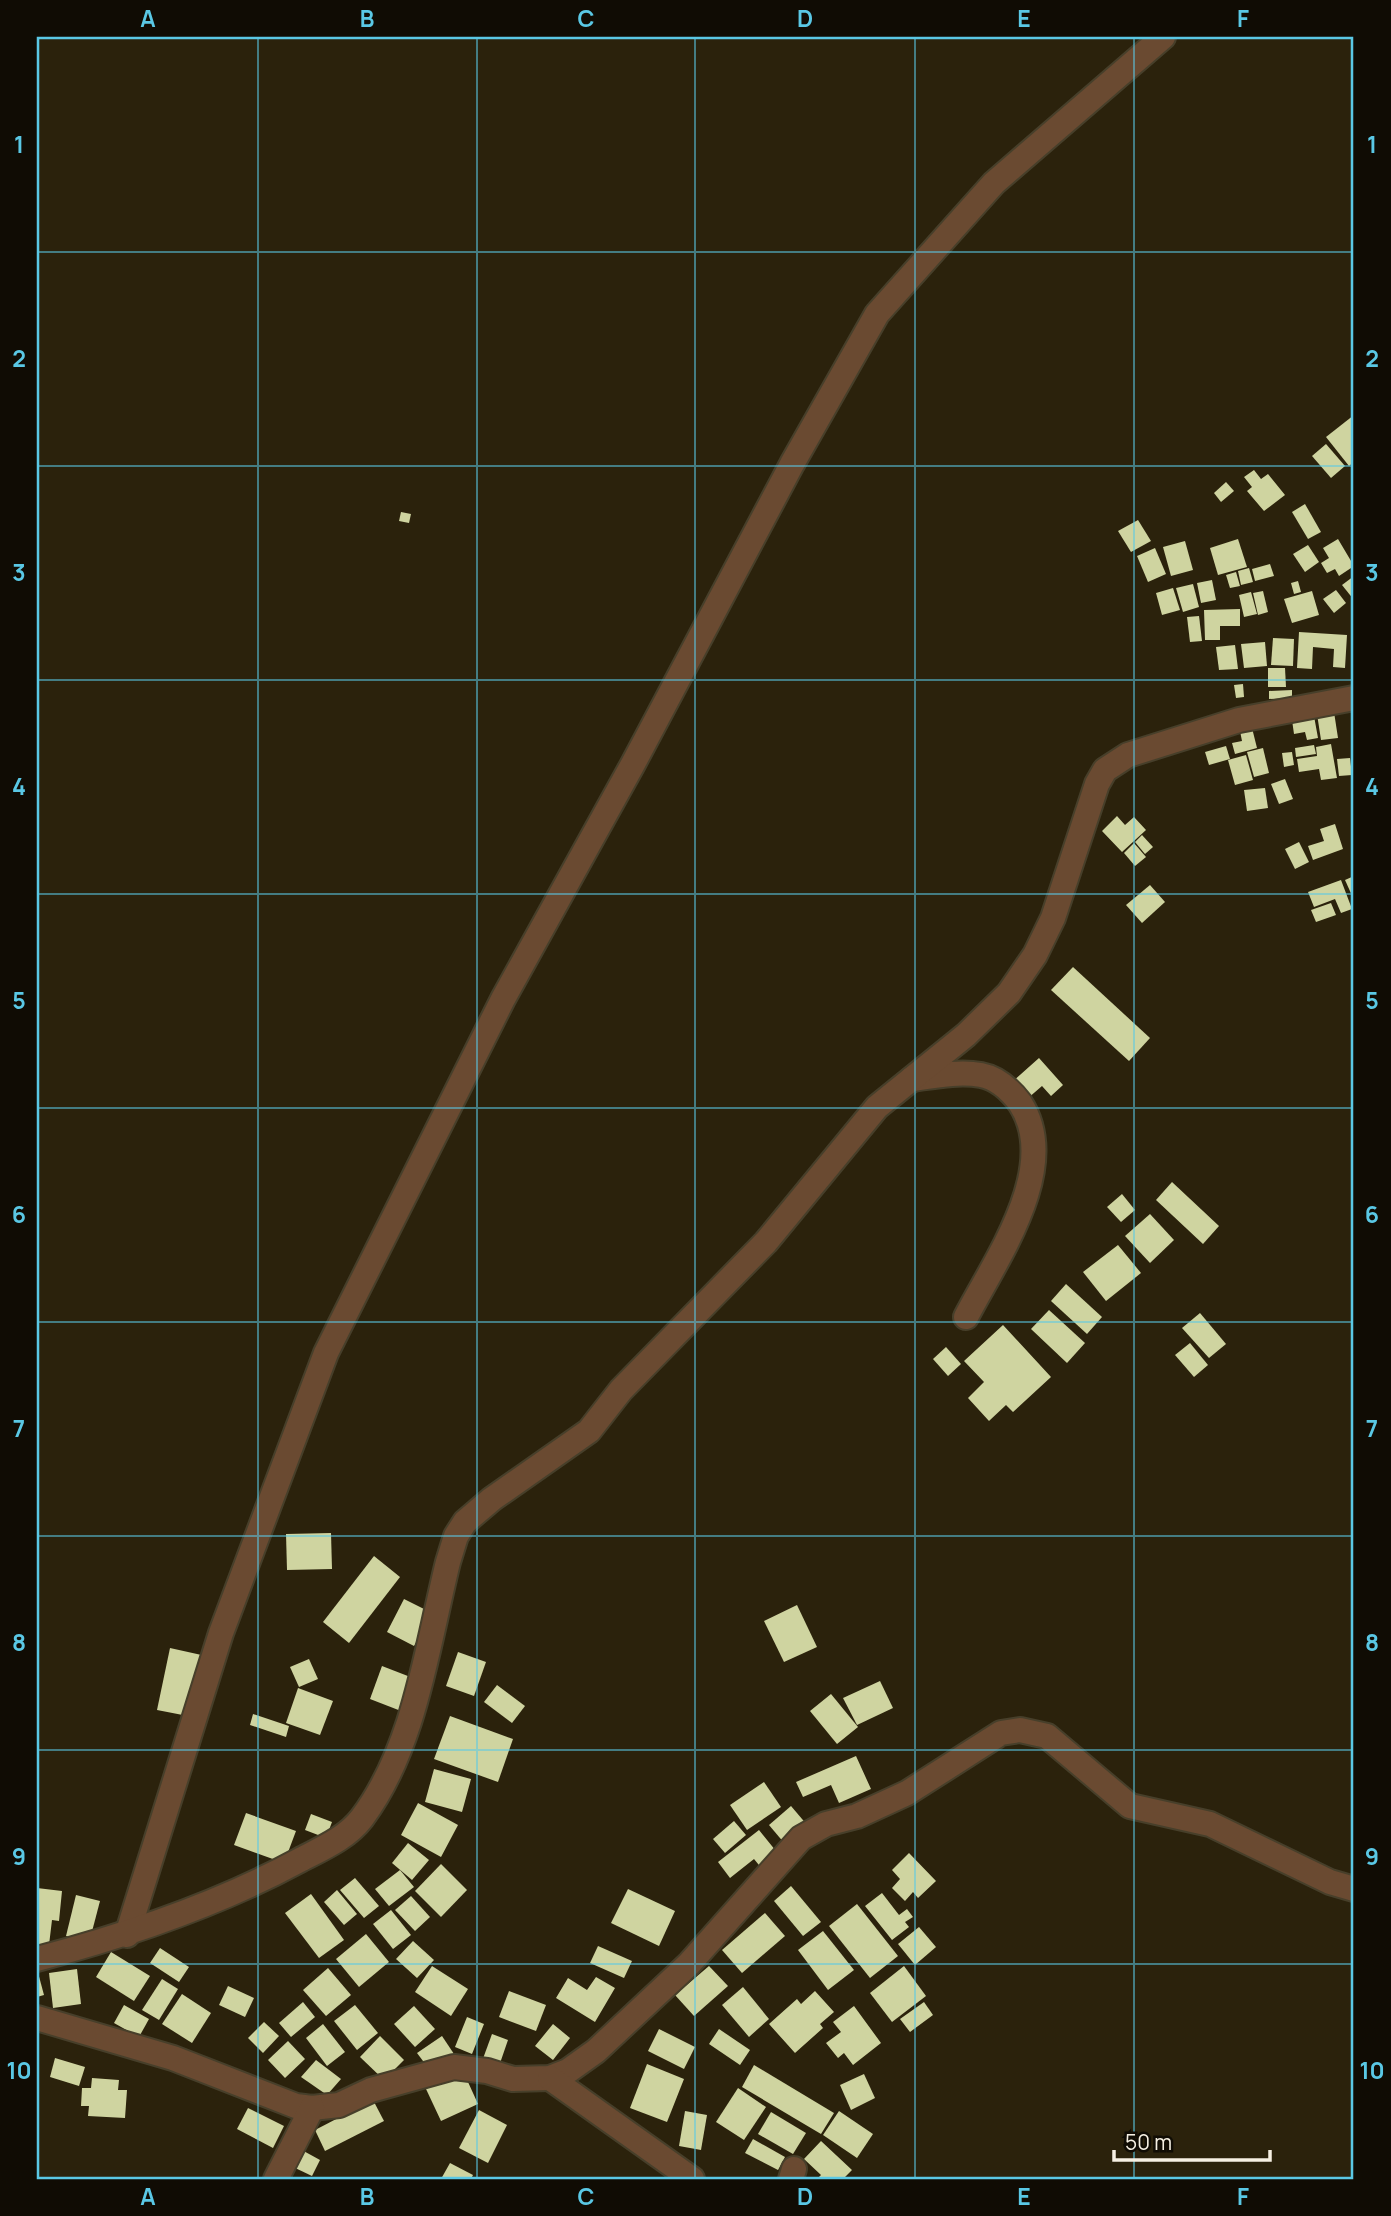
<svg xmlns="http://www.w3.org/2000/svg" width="1391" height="2216" font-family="Manrope,sans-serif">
<rect width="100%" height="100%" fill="#2b220c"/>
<g fill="#cfd4a0">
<path d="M1354,415V462L1349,466L1326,437Z"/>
<path d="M1326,444L1345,466L1331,478L1312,456Z"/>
<path d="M1254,470L1261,479L1268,474L1285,495L1264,511L1247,491L1252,487L1244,477Z"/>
<path d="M1226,482L1234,491L1221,502L1214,493Z"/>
<path d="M1305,504L1321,532L1308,539L1292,512Z"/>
<path d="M401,512L411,514L409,523L399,521Z"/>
<path d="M1138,520L1151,541L1131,552L1118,531Z"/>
<path d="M1238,539L1247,567L1218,575L1210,548Z"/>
<path d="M1338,539L1354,566L1339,576L1335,569L1327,573L1321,563L1329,558L1323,548Z"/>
<path d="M1185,541L1193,570L1171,576L1163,547Z"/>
<path d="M1308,545L1319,562L1305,572L1293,554Z"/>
<path d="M1155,548L1166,574L1148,582L1137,556Z"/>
<path d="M1270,564L1274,576L1255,581L1252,569Z"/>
<path d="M1249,568L1253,582L1241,585L1238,571Z"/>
<path d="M1236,572L1240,586L1230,588L1226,575Z"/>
<path d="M1354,576V600L1342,585Z"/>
<path d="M1212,580L1216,600L1201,603L1197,583Z"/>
<path d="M1298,581L1301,592L1294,594L1291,583Z"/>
<path d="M1193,584L1199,607L1183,612L1176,588Z"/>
<path d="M1173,588L1180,610L1162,615L1156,593Z"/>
<path d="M1336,590L1346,603L1334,613L1323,599Z"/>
<path d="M1263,591L1268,612L1258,615L1253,593Z"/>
<path d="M1312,591L1319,615L1292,623L1284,599Z"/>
<path d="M1251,592L1257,614L1244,617L1239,595Z"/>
<path d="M1240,609V626H1220V640H1205L1204,610Z"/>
<path d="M1199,616L1202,641L1190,642L1187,617Z"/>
<path d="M1299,632L1347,635L1345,668L1333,667L1334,649L1313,647L1312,669L1297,668Z"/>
<path d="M1273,638L1294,639L1293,666L1271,665Z"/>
<path d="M1265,642L1267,666L1244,668L1241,644Z"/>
<path d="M1235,645L1238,669L1219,670L1216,647Z"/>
<path d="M1268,668H1285L1286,687H1268Z"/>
<path d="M1243,684L1244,697L1236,698L1234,685Z"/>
<path d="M1292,690V698L1269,699V691Z"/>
<path d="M1334,712L1338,738L1321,740L1317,714Z"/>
<path d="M1314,716L1318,738L1307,740L1305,732L1294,734L1292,720Z"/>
<path d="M1252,728L1257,748L1235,754L1232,743L1242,741L1240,731Z"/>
<path d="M1331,744L1337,778L1321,780L1319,769L1299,772L1297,759L1317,756L1316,747Z"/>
<path d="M1314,745L1316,754L1296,757L1295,748Z"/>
<path d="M1226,746L1230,759L1209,765L1205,752Z"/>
<path d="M1263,748L1269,773L1254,777L1247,752Z"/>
<path d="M1292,752L1294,765L1284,767L1282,753Z"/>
<path d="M1246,755L1253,780L1235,785L1228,760Z"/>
<path d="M1350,758L1352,775L1339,776L1337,759Z"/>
<path d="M1285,779L1293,799L1279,804L1271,784Z"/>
<path d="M1265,788L1268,808L1247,811L1244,790Z"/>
<path d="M1117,816L1125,825L1134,817L1146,830L1122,852L1102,831Z"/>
<path d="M1335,824L1343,849L1313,860L1308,846L1324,841L1320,829Z"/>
<path d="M1142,835L1153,847L1145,854L1135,842Z"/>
<path d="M1299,842L1309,862L1295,869L1285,849Z"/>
<path d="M1134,843L1146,857L1135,866L1124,853Z"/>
<path d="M1354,876V900L1345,880Z"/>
<path d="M1341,880L1352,909L1341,913L1335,899L1314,907L1308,892Z"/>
<path d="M1150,885L1165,902L1142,923L1126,905Z"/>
<path d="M1331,903L1336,915L1316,922L1311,910Z"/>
<path d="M1073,967L1150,1038L1129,1061L1051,990Z"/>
<path d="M1039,1058L1063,1085L1051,1096L1042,1086L1027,1099L1012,1082Z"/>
<path d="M1172,1182L1219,1226L1203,1244L1156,1200Z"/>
<path d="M1122,1194L1135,1210L1121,1222L1107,1207Z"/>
<path d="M1150,1214L1174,1240L1150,1263L1125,1236Z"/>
<path d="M1118,1245L1141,1273L1106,1301L1083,1272Z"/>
<path d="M1066,1284L1102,1317L1087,1334L1051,1301Z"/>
<path d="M1049,1310L1085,1343L1067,1363L1031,1329Z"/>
<path d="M1200,1313L1226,1344L1209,1358L1182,1328Z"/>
<path d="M1003,1325L1051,1377L1013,1412L1006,1405L989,1421L968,1398L984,1382L964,1361Z"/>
<path d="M1190,1343L1208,1365L1194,1377L1175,1355Z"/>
<path d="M946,1347L961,1364L948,1376L933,1359Z"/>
<path d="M331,1533L332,1569L287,1570L286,1534Z"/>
<path d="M374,1556L400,1577L349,1643L323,1622Z"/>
<path d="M404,1599L432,1613L414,1646L387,1632Z"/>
<path d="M797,1605L817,1647L784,1662L764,1621Z"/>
<path d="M170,1648L206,1656L193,1717L157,1710Z"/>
<path d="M458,1652L486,1662L474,1696L446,1686Z"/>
<path d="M309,1659L318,1679L299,1687L290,1667Z"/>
<path d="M382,1666L413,1678L401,1711L370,1699Z"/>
<path d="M880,1681L893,1708L857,1725L843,1698Z"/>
<path d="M497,1685L525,1706L512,1723L484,1702Z"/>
<path d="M298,1688L333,1701L320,1735L286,1723Z"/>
<path d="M831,1694L858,1727L837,1744L810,1711Z"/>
<path d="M253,1714L289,1726L286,1737L250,1725Z"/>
<path d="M450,1716L513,1739L498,1782L434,1759Z"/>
<path d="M856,1756L871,1789L839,1803L831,1785L803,1797L796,1782Z"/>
<path d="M434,1769L471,1779L462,1812L425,1802Z"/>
<path d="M764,1782L781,1807L747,1830L730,1805Z"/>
<path d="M418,1803L458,1825L441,1857L401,1835Z"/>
<path d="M791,1806L808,1826L785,1844L769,1825Z"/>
<path d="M246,1813L296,1831L284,1863L234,1845Z"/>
<path d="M311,1814L332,1822L326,1838L305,1830Z"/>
<path d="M734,1821L746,1835L725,1853L713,1839Z"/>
<path d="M759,1830L780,1856L763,1870L754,1859L730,1878L718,1862Z"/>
<path d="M408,1843L429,1860L412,1880L392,1863Z"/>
<path d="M909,1853L936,1881L918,1898L913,1892L905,1901L892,1888L900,1879L892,1870Z"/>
<path d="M441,1864L467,1890L441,1917L415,1891Z"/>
<path d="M400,1870L414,1887L389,1906L375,1889Z"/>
<path d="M355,1878L379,1906L364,1918L340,1890Z"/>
<path d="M791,1886L821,1922L803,1936L774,1901Z"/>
<path d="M37,1888L62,1891L59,1921L52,1920L49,1945L37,1944Z"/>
<path d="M628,1889L675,1911L659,1946L611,1923Z"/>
<path d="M337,1890L357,1914L344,1925L324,1902Z"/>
<path d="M882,1893L899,1915L907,1909L913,1917L905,1922L909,1927L892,1940L865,1906Z"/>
<path d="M311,1894L344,1940L319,1958L285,1913Z"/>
<path d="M76,1895L100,1901L89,1943L66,1936Z"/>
<path d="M411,1896L430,1917L415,1931L395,1910Z"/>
<path d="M857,1904L898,1956L870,1978L829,1926Z"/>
<path d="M391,1910L411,1935L393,1949L373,1924Z"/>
<path d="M765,1913L785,1936L742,1973L722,1950Z"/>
<path d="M919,1927L936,1947L915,1965L898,1944Z"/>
<path d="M823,1931L854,1970L828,1990L798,1950Z"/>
<path d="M366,1934L389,1962L359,1987L336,1959Z"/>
<path d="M413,1941L434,1960L417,1978L396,1959Z"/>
<path d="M598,1946L632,1961L624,1978L590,1963Z"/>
<path d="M160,1948L189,1967L179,1982L150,1963Z"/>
<path d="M111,1952L150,1976L134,2001L96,1977Z"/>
<path d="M432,1966L468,1989L451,2016L415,1992Z"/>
<path d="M709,1966L728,1986L694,2016L675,1995Z"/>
<path d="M904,1966L926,1996L892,2022L870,1993Z"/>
<path d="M328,1968L351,1995L326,2016L303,1990Z"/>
<path d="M37,1969L44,1995L37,1997Z"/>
<path d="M77,1969L81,2004L53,2008L49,1973Z"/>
<path d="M596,1977L615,1988L595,2022L556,1998L568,1978L587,1990Z"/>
<path d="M162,1979L178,1989L159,2020L142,2010Z"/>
<path d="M228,1986L254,1998L245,2017L219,2005Z"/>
<path d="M743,1987L769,2019L749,2037L722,2005Z"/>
<path d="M509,1991L546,2005L536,2031L499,2017Z"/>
<path d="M815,1991L834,2012L820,2024L823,2028L795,2053L769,2024L797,1999L801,2004Z"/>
<path d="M182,1994L211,2013L192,2043L162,2024Z"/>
<path d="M303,2002L315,2017L291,2037L279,2023Z"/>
<path d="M924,2002L933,2015L910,2032L900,2019Z"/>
<path d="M124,2005L149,2019L139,2037L114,2023Z"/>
<path d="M355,2005L378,2033L357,2050L334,2021Z"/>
<path d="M414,2006L435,2029L415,2047L394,2024Z"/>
<path d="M854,2006L881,2043L853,2065L844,2053L838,2058L826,2043L841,2032L833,2022Z"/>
<path d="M467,2017L484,2024L472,2054L455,2047Z"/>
<path d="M264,2022L279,2036L263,2053L248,2038Z"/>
<path d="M323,2024L345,2052L327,2066L306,2038Z"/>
<path d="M553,2024L570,2038L553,2060L535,2046Z"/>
<path d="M659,2029L695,2047L684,2069L648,2051Z"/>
<path d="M719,2029L750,2050L740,2065L709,2044Z"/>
<path d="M492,2034L508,2040L498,2069L481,2064Z"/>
<path d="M380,2036L404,2060L384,2080L360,2057Z"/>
<path d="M442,2036L454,2054L429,2069L417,2053Z"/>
<path d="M288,2041L305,2059L285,2078L268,2060Z"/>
<path d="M55,2058L85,2067L79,2086L50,2077Z"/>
<path d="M316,2060L341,2079L327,2095L301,2077Z"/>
<path d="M647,2064L684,2079L667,2122L630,2108Z"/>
<path d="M754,2065L834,2113L821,2134L742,2087Z"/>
<path d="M463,2071L478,2104L441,2121L426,2089Z"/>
<path d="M864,2074L875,2098L851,2110L840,2085Z"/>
<path d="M92,2078L119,2080L118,2090H127L125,2118L88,2116L89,2106H81L82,2088H91Z"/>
<path d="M738,2088L766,2107L744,2140L716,2122Z"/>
<path d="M373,2100L384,2121L325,2151L315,2130Z"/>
<path d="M248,2108L284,2126L273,2148L237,2129Z"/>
<path d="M479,2110L507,2125L488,2163L459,2148Z"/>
<path d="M685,2111L707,2115L701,2150L679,2146Z"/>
<path d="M839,2111L873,2134L857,2158L823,2135Z"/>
<path d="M771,2112L806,2133L793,2154L758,2134Z"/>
<path d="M753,2139L785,2157L778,2170L745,2153Z"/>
<path d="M821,2141L852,2170L843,2179H817L821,2175L804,2159Z"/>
<path d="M300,2149L320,2160L312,2176L291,2166Z"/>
<path d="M450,2163L473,2175L471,2179H441Z"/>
</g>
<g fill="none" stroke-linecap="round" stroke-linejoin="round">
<defs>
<g id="street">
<path d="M912,1079C934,1076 959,1071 981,1075C997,1078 1011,1091 1020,1103C1062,1167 996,1259 966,1317"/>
<path d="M127,1935L221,1633L326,1353L503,999L633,764L792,464L877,314L994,183L1163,37"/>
<path d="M37,1959C128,1935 217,1905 300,1860C321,1849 347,1838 362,1818C415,1747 427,1647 448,1562L456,1536L465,1522L492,1499L589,1431L621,1390L766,1242L877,1107L966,1035L1009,993L1035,955L1053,918L1097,784L1105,770L1128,755L1239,720L1354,698"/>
<path d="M37,2018L173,2058L296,2106L312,2108L339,2105L371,2090L454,2067L487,2071L513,2079L550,2078L568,2071L596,2051L689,1964L801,1838L826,1824L857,1816L907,1793L1001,1733L1020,1730L1047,1736L1130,1806L1210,1824L1330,1882L1354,1889"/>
<path d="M550,2078L692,2179"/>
<path d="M276,2179L312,2108"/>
<path d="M791,2179L794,2169"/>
</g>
</defs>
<use href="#street" stroke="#473f2a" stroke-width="28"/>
<use href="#street" stroke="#6a4a31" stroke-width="24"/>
</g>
<path fill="none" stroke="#5ac8e5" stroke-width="2" stroke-opacity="0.55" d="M258,37V2179M477,37V2179M695,37V2179M915,37V2179M1134,37V2179M37,252H1354M37,466H1354M37,680H1354M37,894H1354M37,1108H1354M37,1322H1354M37,1536H1354M37,1750H1354M37,1964H1354"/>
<rect width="1391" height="2216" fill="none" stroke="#100c04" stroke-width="77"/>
<path d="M1114 2150v10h156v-10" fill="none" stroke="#f6f0e3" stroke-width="3.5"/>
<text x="1125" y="2150" font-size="21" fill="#f6f0e3" stroke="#100c04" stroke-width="5" paint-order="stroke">50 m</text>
<rect x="38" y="38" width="1314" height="2140" fill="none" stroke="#5ac8e5" stroke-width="2.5"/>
<g font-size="23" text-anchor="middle" font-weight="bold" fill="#5ac8e5">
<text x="148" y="27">A</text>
<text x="367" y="27">B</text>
<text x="586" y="27">C</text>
<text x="805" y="27">D</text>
<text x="1024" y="27">E</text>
<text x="1243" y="27">F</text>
<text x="19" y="153">1</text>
<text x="1372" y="153">1</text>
<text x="19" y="367">2</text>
<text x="1372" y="367">2</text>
<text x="19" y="581">3</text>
<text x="1372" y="581">3</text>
<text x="19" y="795">4</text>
<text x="1372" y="795">4</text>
<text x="19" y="1009">5</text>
<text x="1372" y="1009">5</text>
<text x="19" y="1223">6</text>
<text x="1372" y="1223">6</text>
<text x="19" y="1437">7</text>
<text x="1372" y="1437">7</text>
<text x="19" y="1651">8</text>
<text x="1372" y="1651">8</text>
<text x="19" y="1865">9</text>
<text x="1372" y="1865">9</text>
<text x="19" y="2079">10</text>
<text x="1372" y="2079">10</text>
<text x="148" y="2205">A</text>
<text x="367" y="2205">B</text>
<text x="586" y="2205">C</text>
<text x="805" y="2205">D</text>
<text x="1024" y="2205">E</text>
<text x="1243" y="2205">F</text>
</g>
</svg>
